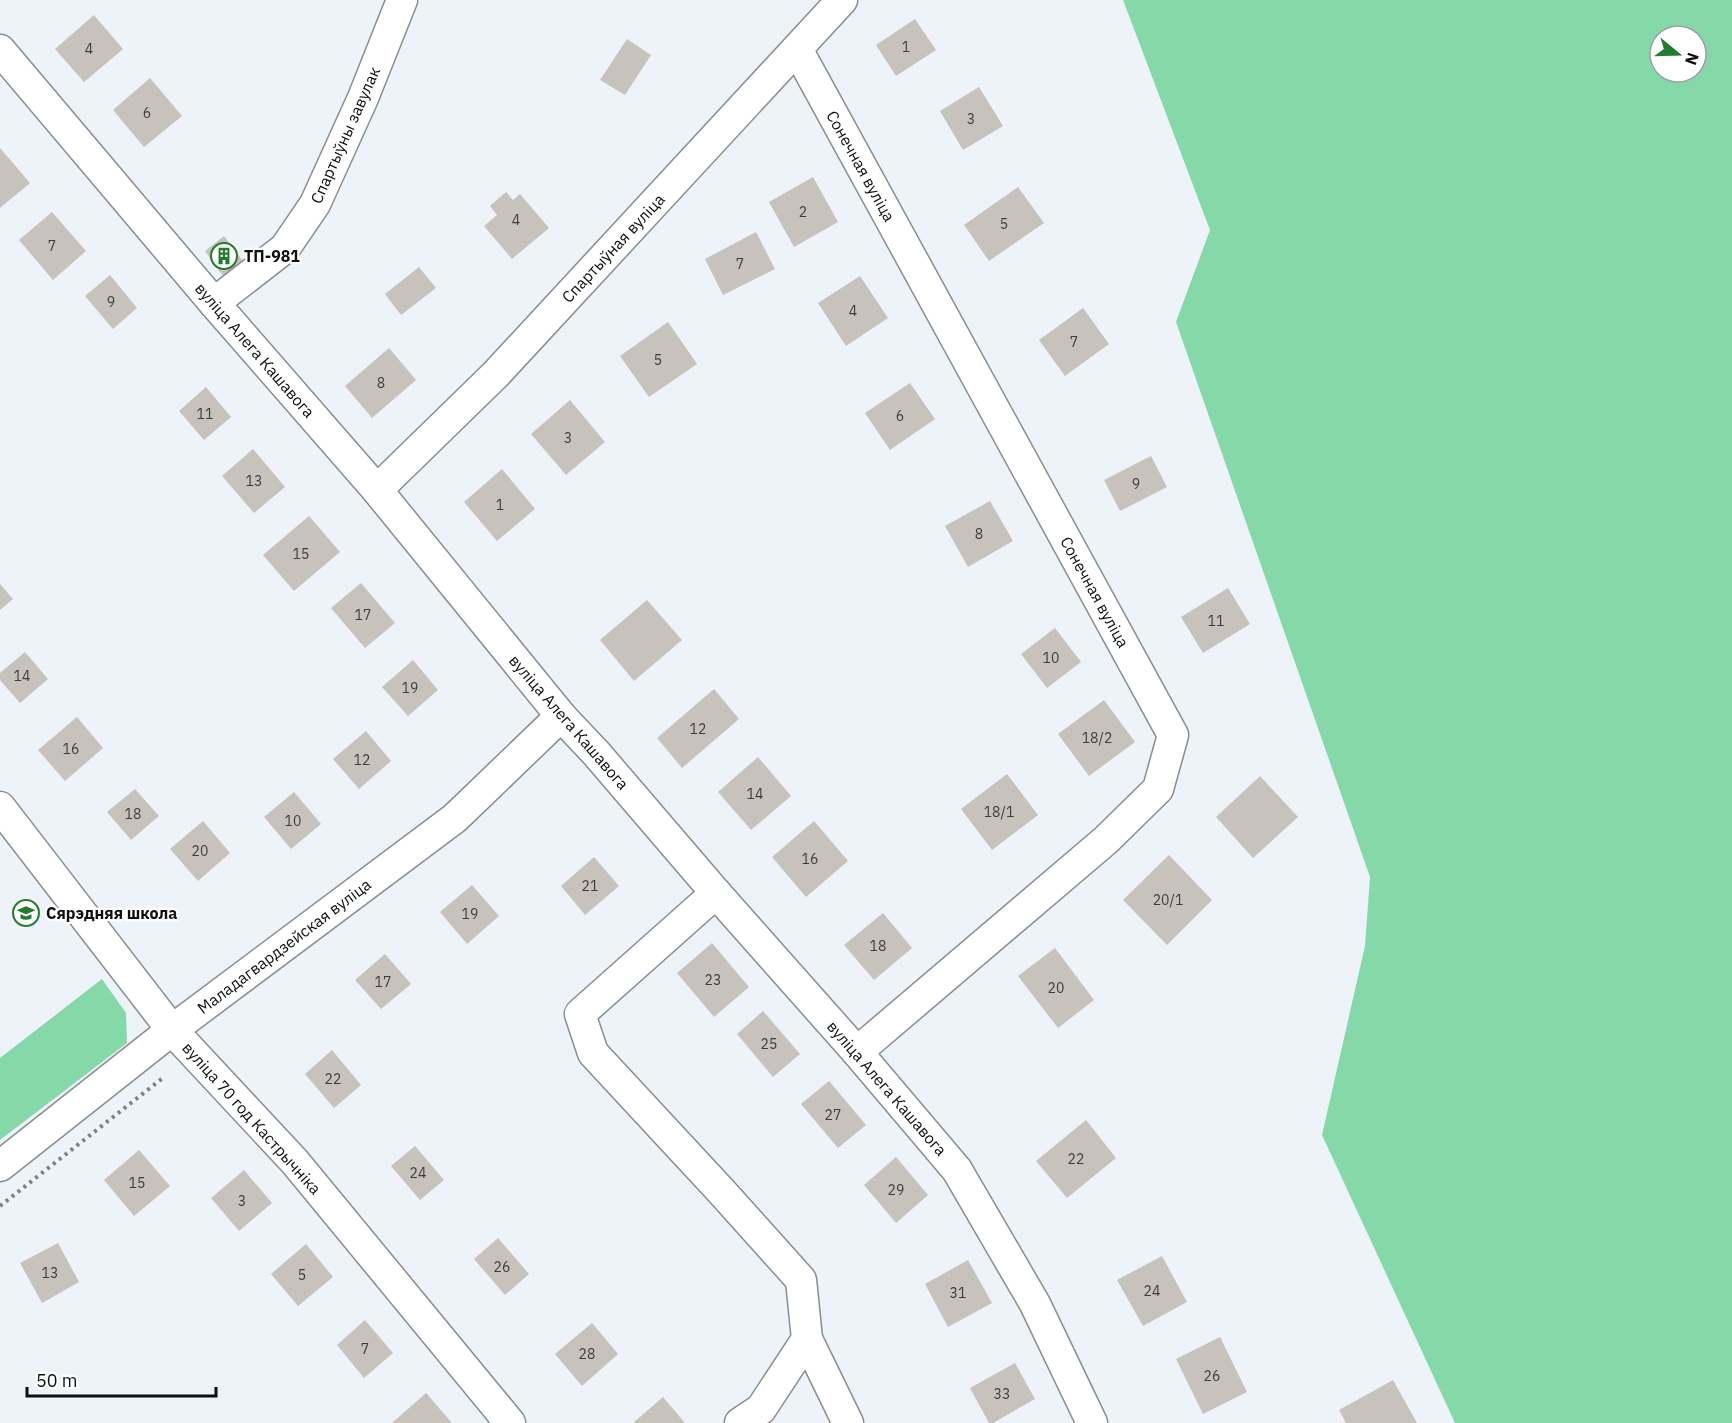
<svg xmlns="http://www.w3.org/2000/svg" width="1732" height="1423" font-family="'IBM Plex Sans',sans-serif">
<rect width="100%" height="100%" fill="#edf3f8"/>
<g fill="#85d9a9" fill-rule="evenodd">
<path d="M1123,0H1732V1423H1455L1322,1135L1365,946L1370,877L1176,322L1210,230ZM1660,36H1696V72H1660Z"/>
<path d="M102,979L126,1013L127,1043L0,1140V1058Z"/>
</g>
<g fill="#c8c2bd">
<path d="M94,15L123,49L84,82L55,49Z"/>
<path d="M915,19L936,50L896,76L876,45Z"/>
<path d="M627,39L651,55L625,95L600,80Z"/>
<path d="M150,78L182,116L144,147L113,110Z"/>
<path d="M979,87L1003,126L963,150L940,111Z"/>
<path d="M0,148L30,183L0,208Z"/>
<path d="M813,177L838,222L794,247L769,202Z"/>
<path d="M1018,187L1044,223L989,261L964,225Z"/>
<path d="M506,192L513,200L520,194L549,228L512,259L484,226L497,215L490,206Z"/>
<path d="M52,212L86,251L53,280L19,240Z"/>
<path d="M756,232L775,269L723,295L705,259Z"/>
<path d="M224,236L243,261L223,276L205,251Z"/>
<path d="M419,267L436,288L401,315L385,294Z"/>
<path d="M110,275L137,308L113,329L85,296Z"/>
<path d="M860,276L888,318L846,346L818,303Z"/>
<path d="M1083,308L1109,344L1065,376L1039,340Z"/>
<path d="M668,322L697,364L649,397L620,356Z"/>
<path d="M389,348L416,380L372,418L345,386Z"/>
<path d="M910,383L935,419L890,450L865,413Z"/>
<path d="M206,387L231,417L204,440L179,411Z"/>
<path d="M570,400L605,442L566,475L531,434Z"/>
<path d="M253,449L285,487L254,513L222,476Z"/>
<path d="M1151,456L1167,487L1120,511L1104,480Z"/>
<path d="M502,469L535,509L497,541L464,502Z"/>
<path d="M990,501L1013,541L968,567L945,526Z"/>
<path d="M309,516L340,552L294,591L263,555Z"/>
<path d="M361,583L395,623L365,648L331,608Z"/>
<path d="M0,584L13,599L0,610Z"/>
<path d="M1228,588L1250,624L1203,653L1181,617Z"/>
<path d="M647,600L682,640L634,681L600,640Z"/>
<path d="M1055,628L1081,662L1047,688L1021,654Z"/>
<path d="M25,652L48,679L20,703L0,680V673Z"/>
<path d="M413,660L438,690L408,716L382,687Z"/>
<path d="M714,689L739,719L682,768L657,738Z"/>
<path d="M1104,700L1135,742L1089,776L1058,734Z"/>
<path d="M77,717L103,748L65,781L38,750Z"/>
<path d="M366,731L391,761L359,789L333,759Z"/>
<path d="M758,757L791,796L751,830L718,792Z"/>
<path d="M1007,774L1038,815L992,850L961,809Z"/>
<path d="M1260,776L1298,817L1253,858L1216,817Z"/>
<path d="M135,789L159,816L131,840L107,812Z"/>
<path d="M294,792L321,824L291,849L264,817Z"/>
<path d="M203,821L230,853L198,881L170,849Z"/>
<path d="M814,821L848,861L806,897L772,857Z"/>
<path d="M1169,855L1212,900L1167,945L1123,900Z"/>
<path d="M594,857L619,886L585,915L561,886Z"/>
<path d="M472,885L499,916L467,944L440,912Z"/>
<path d="M883,913L912,948L874,980L844,945Z"/>
<path d="M712,943L749,987L714,1017L677,973Z"/>
<path d="M1055,948L1094,1000L1058,1028L1018,976Z"/>
<path d="M385,954L411,984L381,1009L355,980Z"/>
<path d="M763,1011L800,1054L773,1077L737,1034Z"/>
<path d="M332,1050L361,1085L334,1108L305,1074Z"/>
<path d="M829,1081L866,1125L838,1148L801,1104Z"/>
<path d="M1086,1120L1116,1158L1067,1198L1036,1161Z"/>
<path d="M415,1146L444,1180L420,1200L391,1166Z"/>
<path d="M139,1150L170,1186L134,1216L104,1180Z"/>
<path d="M896,1157L928,1195L896,1223L864,1185Z"/>
<path d="M244,1170L272,1203L239,1231L211,1198Z"/>
<path d="M498,1238L529,1274L505,1295L474,1259Z"/>
<path d="M58,1243L79,1282L42,1303L20,1263Z"/>
<path d="M306,1244L333,1277L298,1306L271,1274Z"/>
<path d="M1162,1256L1187,1302L1143,1326L1117,1280Z"/>
<path d="M968,1260L992,1303L948,1327L925,1284Z"/>
<path d="M365,1320L393,1353L364,1378L337,1345Z"/>
<path d="M592,1323L618,1354L582,1386L555,1354Z"/>
<path d="M1220,1337L1247,1392L1203,1414L1176,1359Z"/>
<path d="M1015,1363L1035,1399L993,1423H989L970,1388Z"/>
<path d="M1393,1380L1417,1423H1346L1339,1410Z"/>
<path d="M426,1393L452,1423H392Z"/>
<path d="M663,1397L685,1423H633Z"/>
</g>
<g fill="none" stroke-linecap="round" stroke-linejoin="round">
<defs>
<g id="minor">
<path d="M797,49L1173,735L1158,789L1106,840L857,1052"/>
<path d="M0,50L214,303L377,490L561,716L596,753L716,893L857,1052L957,1170L1035,1304L1092,1423"/>
<path d="M214,303L285,248L315,204L363,98L402,0"/>
<path d="M377,490L496,374L842,0"/>
<path d="M0,807L172,1030L295,1162L510,1423"/>
<path d="M716,893L580,1014L593,1053L722,1192L801,1280L807,1339L761,1409L740,1423"/>
<path d="M0,1166L172,1030L455,818L561,716"/>
<path d="M807,1339L848,1423"/>
</g>
</defs>
<use href="#minor" stroke="#888d92" stroke-width="33"/>
<path stroke="#7e8285" stroke-width="4" stroke-dasharray="3 4.5" stroke-linecap="butt" d="M0,1206L164,1077"/>
<use href="#minor" stroke="#fff" stroke-width="30"/>
</g>
<defs>
<symbol id="building-ring" viewBox="-11 -11 22 22"><circle r="9.5" fill="#fff" stroke="#217d2c" stroke-width="1.5"/><path d="M-4-6H4V6H1V3H-1V6H-4ZM-2.5-4.3h1.7v1.8h-1.7ZM.8-4.3h1.7v1.8H.8ZM-2.5-1h1.7V.8h-1.7ZM.8-1h1.7V.8H.8Z" fill="#217d2c"/></symbol>
<symbol id="school-ring" viewBox="-11 -11 22 22"><circle r="9.5" fill="#fff" stroke="#217d2c" stroke-width="1.5"/><path d="M0-5L7-2L0 1L-7-2ZM-4 1L0 2.5L4 1V4Q0 6-4 4Z" fill="#217d2c"/></symbol>
</defs>
<g fill-rule="evenodd">
<use href="#building-ring" x="209" y="241" width="30" height="30"/>
<use href="#school-ring" x="11" y="898" width="30" height="30"/>
</g>
<g text-anchor="middle" stroke-width="4.5" stroke-linejoin="round" paint-order="stroke">
<g font-size="14" fill="#3c3c3b">
<text x="906" y="52">1</text>
<text x="89" y="54">4</text>
<text x="147" y="118">6</text>
<text x="971" y="124">3</text>
<text x="803" y="217">2</text>
<text x="516" y="225">4</text>
<text x="1004" y="229">5</text>
<text x="52" y="251">7</text>
<text x="740" y="269">7</text>
<text x="111" y="307">9</text>
<text x="853" y="316">4</text>
<text x="1074" y="347">7</text>
<text x="658" y="365">5</text>
<text x="381" y="388">8</text>
<text x="205" y="419">11</text>
<text x="900" y="421">6</text>
<text x="568" y="443">3</text>
<text x="254" y="486">13</text>
<text x="1136" y="489">9</text>
<text x="500" y="510">1</text>
<text x="979" y="539">8</text>
<text x="301" y="559">15</text>
<text x="363" y="620">17</text>
<text x="1216" y="626">11</text>
<text x="1051" y="663">10</text>
<text x="22" y="681">14</text>
<text x="410" y="693">19</text>
<text x="698" y="734">12</text>
<text x="1097" y="743">18/2</text>
<text x="71" y="754">16</text>
<text x="362" y="765">12</text>
<text x="755" y="799">14</text>
<text x="999" y="817">18/1</text>
<text x="133" y="819">18</text>
<text x="293" y="826">10</text>
<text x="200" y="856">20</text>
<text x="810" y="864">16</text>
<text x="590" y="891">21</text>
<text x="1168" y="905">20/1</text>
<text x="470" y="919">19</text>
<text x="878" y="951">18</text>
<text x="713" y="985">23</text>
<text x="383" y="987">17</text>
<text x="1056" y="993">20</text>
<text x="769" y="1049">25</text>
<text x="333" y="1084">22</text>
<text x="833" y="1120">27</text>
<text x="1076" y="1164">22</text>
<text x="418" y="1178">24</text>
<text x="137" y="1188">15</text>
<text x="896" y="1195">29</text>
<text x="242" y="1206">3</text>
<text x="502" y="1272">26</text>
<text x="50" y="1278">13</text>
<text x="302" y="1280">5</text>
<text x="1152" y="1296">24</text>
<text x="958" y="1298">31</text>
<text x="365" y="1354">7</text>
<text x="587" y="1359">28</text>
<text x="1212" y="1381">26</text>
<text x="1002" y="1399">33</text>
</g>
<g font-size="16" fill="#0d0f10" stroke="#fff">
<text transform="translate(345 135) rotate(-66)" y="6">Спартыўны завулак</text>
<text transform="translate(861 166) rotate(61)" y="6">Сонечная вуліца</text>
<text transform="translate(613 248) rotate(-47)" y="6">Спартыўная вуліца</text>
<text transform="translate(255 350) rotate(49)" y="6">вуліца Алега Кашавога</text>
<text transform="translate(1095 592) rotate(61)" y="6">Сонечная вуліца</text>
<text transform="translate(569 722) rotate(49)" y="6">вуліца Алега Кашавога</text>
<text transform="translate(284 946) rotate(-37)" y="6">Маладагвардзейская вуліца</text>
<text transform="translate(887 1088) rotate(49)" y="6">вуліца Алега Кашавога</text>
<text transform="translate(252 1118) rotate(48)" y="6">вуліца 70 год Кастрычніка</text>
</g>
<g font-size="16" font-weight="bold" fill="#0d0f10" stroke="#fff" text-anchor="start">
<text x="244" y="262">ТП-981</text>
<text x="46" y="919">Сярэдняя школа</text>
</g>
</g>
<g transform="translate(1678 54) rotate(109)"><circle r="28" fill="#ffffff" stroke="#9e9f9f" stroke-width="1.5"/>
<path d="M0-4.5L10 22L0 15L-10 22Z" fill="#217d2c"/>
<text y="-9" font-size="16" font-weight="bold" text-anchor="middle" fill="#0d0f10">N</text>
</g>
<path d="M27 1387v9h189v-9" fill="none" stroke="#0d0f10" stroke-width="3"/>
<text x="36" y="1387" font-size="18" fill="#0d0f10" stroke="#ffffff" stroke-width="4.5" paint-order="stroke">50 m</text>
</svg>
